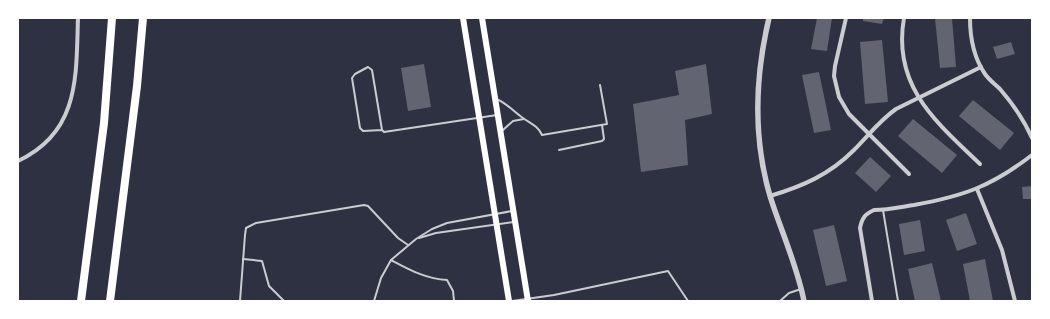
<svg xmlns="http://www.w3.org/2000/svg" width="1050" height="319" font-family="'Space Grotesk',sans-serif">
<rect width="100%" height="100%" fill="#2d3142"/>
<g fill="#626471">
<path d="M817,18H832L827,51L811,49Z"/>
<path d="M863,18H884L882,24L863,21Z"/>
<path d="M935,18H952L956,67L940,68Z"/>
<path d="M882,40L888,102L865,104L860,42Z"/>
<path d="M1011,42L1015,54L997,59L993,47Z"/>
<path d="M424,64L431,107L408,111L401,68Z"/>
<path d="M706,64L712,114L685,120L688,165L641,172L633,104L679,95L675,71Z"/>
<path d="M819,72L831,130L814,133L802,75Z"/>
<path d="M973,100L1014,133L1000,150L959,116Z"/>
<path d="M913,119L957,155L942,173L898,136Z"/>
<path d="M870,157L891,176L876,192L855,173Z"/>
<path d="M1032,186V199H1023L1022,187Z"/>
<path d="M966,213L977,244L957,251L946,220Z"/>
<path d="M920,220L925,251L904,255L899,224Z"/>
<path d="M834,225L847,281L826,286L813,230Z"/>
<path d="M985,259L993,301H970L963,264Z"/>
<path d="M932,263L941,301H915L908,269Z"/>
</g>
<g fill="none" stroke-linecap="round" stroke-linejoin="round">
<g stroke="#caccd0" stroke-width="2">
<path d="M496,99C507,103 514,112 523,118C530,123 538,126 542,135L607,124L600,85"/>
<path d="M382,130L363,131L360,128L352,78L355,74L368,67L372,70L382,130L384,132L497,115"/>
<path d="M503,130L513,121L524,119"/>
<path d="M559,150L602,141L604,139L602,125"/>
<path d="M883,210L898,301"/>
<path d="M419,238L436,233L514,222"/>
<path d="M243,259L262,261L269,286L284,301"/>
<path d="M391,260C410,270 426,279 447,280L453,291L454,301"/>
<path d="M240,301L245,235L246,228L256,223L364,205L368,206L398,238L408,245"/>
<path d="M374,301L381,278L391,260L416,239L432,229L447,223L512,211"/>
<path d="M512,301L554,295L668,271L688,301"/>
<path d="M780,301L789,293L801,289"/>
</g>
<g stroke="#caccd0" stroke-width="4">
<path d="M846,18L835,66L834,76L839,97L849,114L909,174"/>
<path d="M904,18C892,86 936,122 980,164"/>
<path d="M970,18C970,37 974,58 985,74C989,80 995,84 1000,89C1013,104 1024,120 1032,138"/>
<path d="M18,161C80,132 76,76 78,18"/>
<path d="M977,189L1002,250L1015,301"/>
<path d="M770,196C803,186 829,175 854,150C868,136 879,121 896,109L981,67"/>
<path d="M872,301L860,228C862,218 865,214 874,210C887,210 901,207 914,205C964,196 992,186 1032,155"/>
</g>
<path stroke="#caccd0" stroke-width="5.5" d="M769,18C755,77 753,138 770,196C781,231 797,265 804,301"/>
<g stroke="#fff" stroke-width="6">
<path d="M463,18L509,301"/>
<path d="M482,18L528,301"/>
</g>
<g stroke="#fff" stroke-width="8">
<path d="M81,301L104,123L112,18"/>
<path d="M110,301L137,86L143,18"/>
</g>
</g>
<rect width="1050" height="319" fill="none" stroke="#ffffff" stroke-width="38"/>
</svg>
